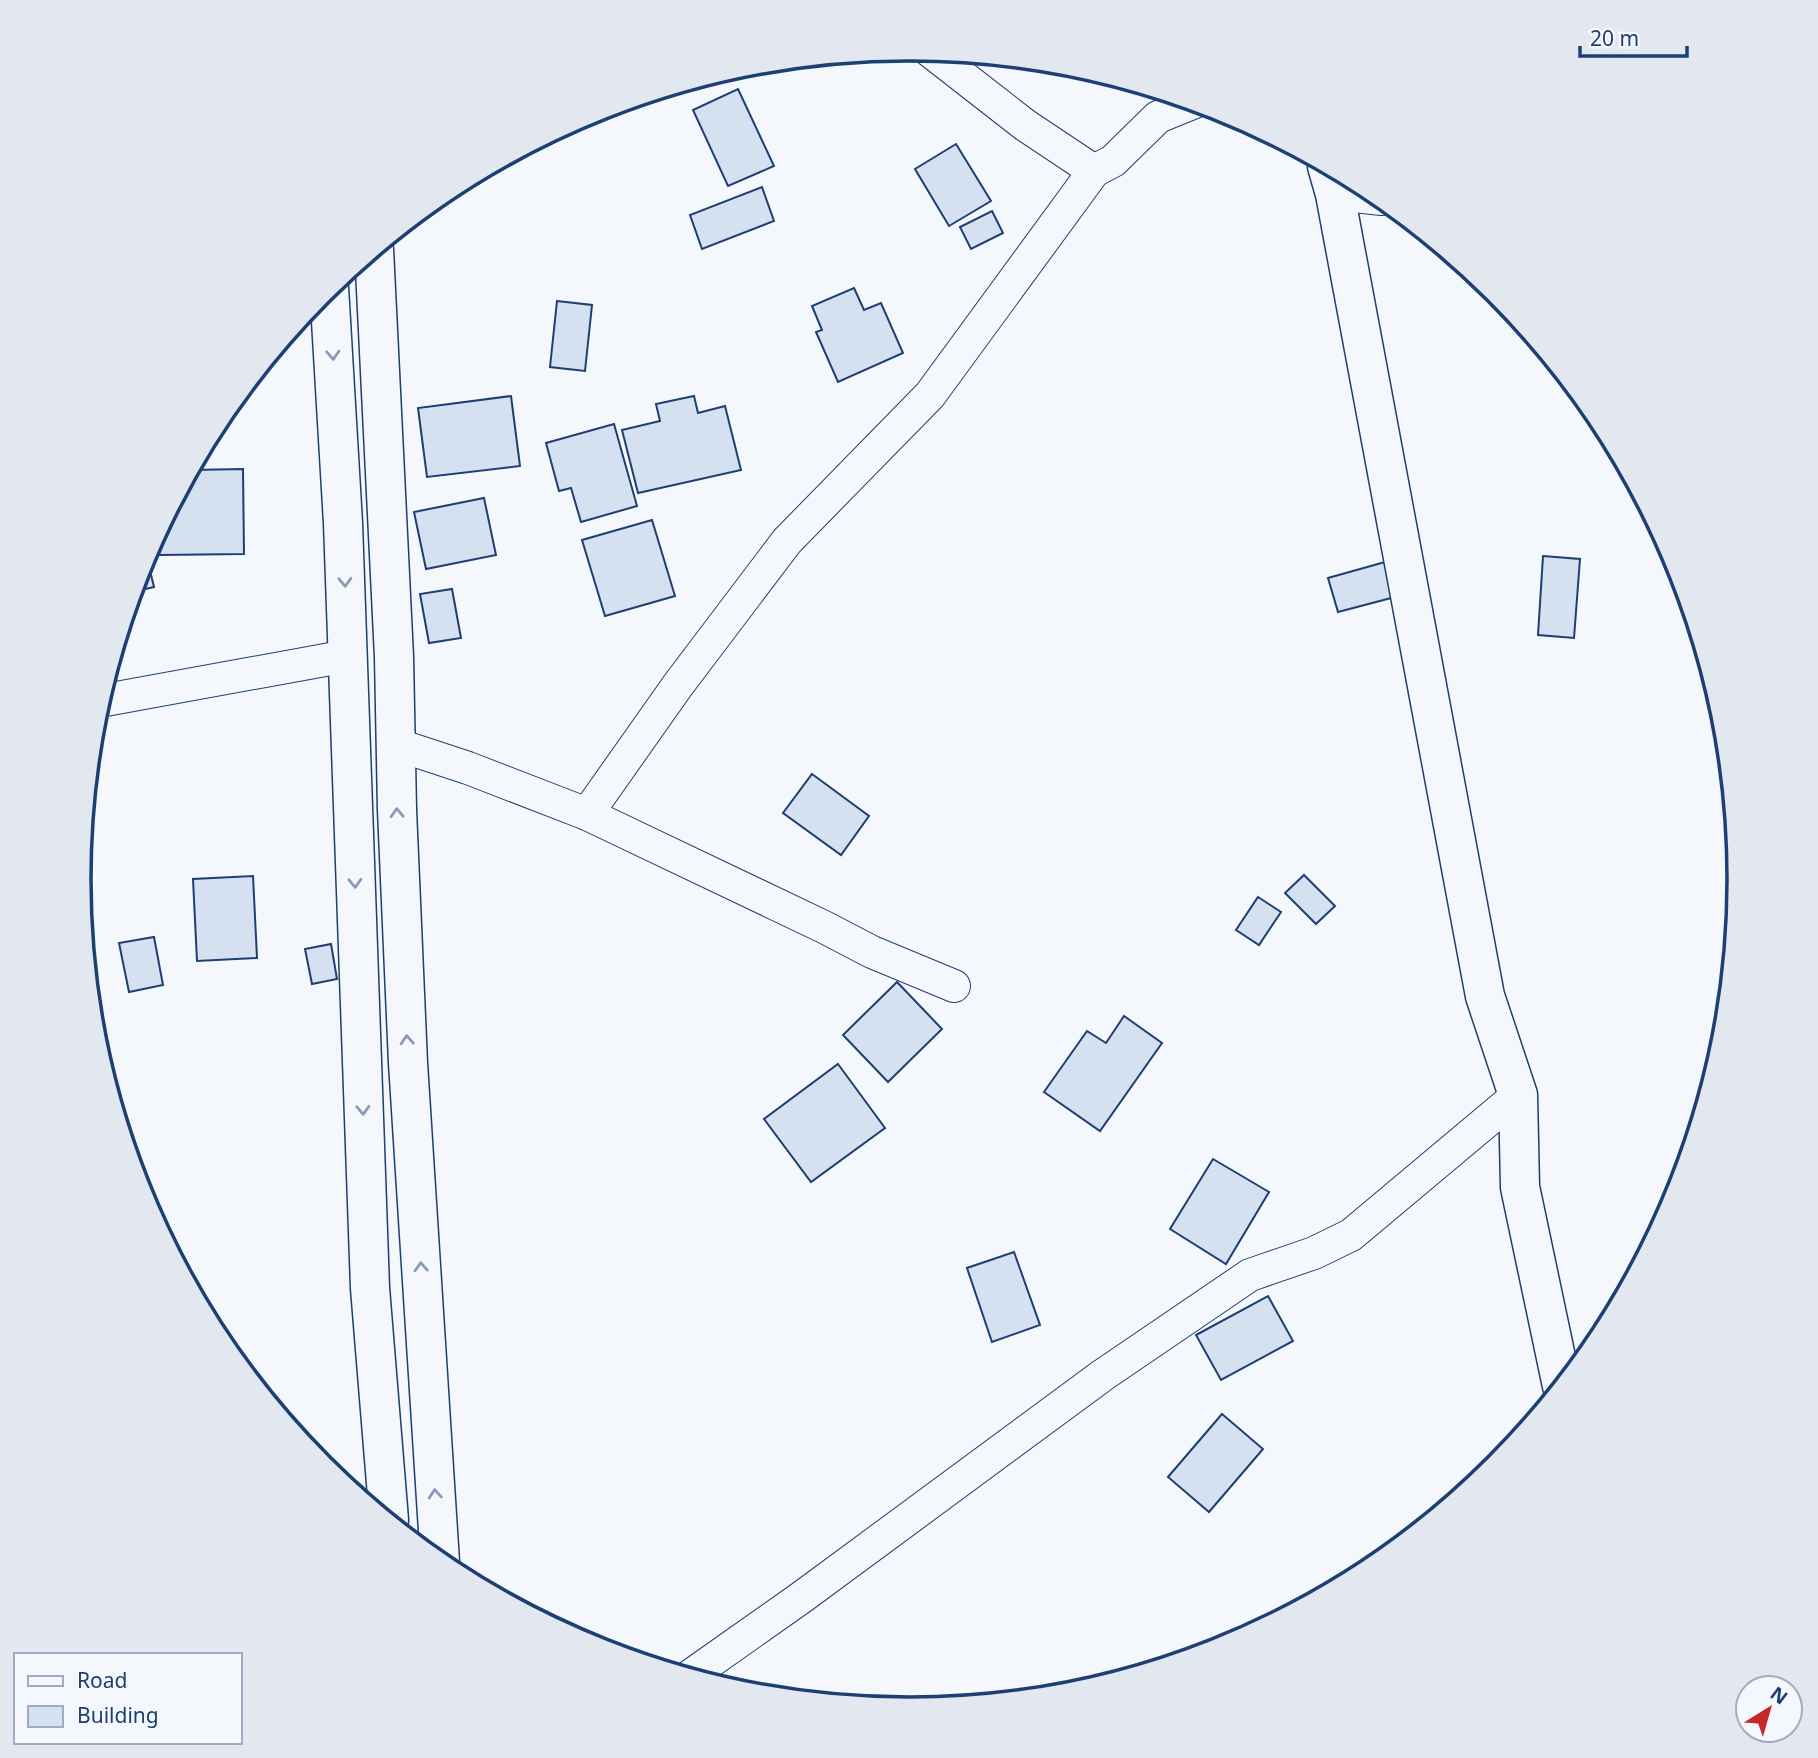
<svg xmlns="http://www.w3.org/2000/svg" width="1818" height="1758" font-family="'Noto Sans',sans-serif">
<rect width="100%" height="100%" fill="#f4f7fb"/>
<g fill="#d5e0f0" stroke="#1d3f73" stroke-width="2">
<path d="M738,89L774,166L728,186L693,110Z"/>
<path d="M956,144L991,201L949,226L915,169Z"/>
<path d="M762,187L774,221L702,249L690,215Z"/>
<path d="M992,211L1003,233L971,249L960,227Z"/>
<path d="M854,288L864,310L881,303L903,353L838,382L816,332L822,330L812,306Z"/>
<path d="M557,301L592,305L585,371L550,367Z"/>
<path d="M511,396L520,466L427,477L418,408Z"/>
<path d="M694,396L698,413L725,406L741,470L638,493L622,430L660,421L656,404Z"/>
<path d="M614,424L637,506L581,522L571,488L559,491L546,443Z"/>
<path d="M243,469L244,554L159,555V530L191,470Z"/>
<path d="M484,498L496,555L426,569L414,512Z"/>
<path d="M652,520L675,596L605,616L582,540Z"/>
<path d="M146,554L154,587L133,592L142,561Z"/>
<path d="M1543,556L1580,559L1574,638L1538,635Z"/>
<path d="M1385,562L1395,597L1338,612L1328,578Z"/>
<path d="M452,589L461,638L429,643L420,594Z"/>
<path d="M812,774L869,816L841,855L783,813Z"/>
<path d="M1304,875L1335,906L1316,924L1285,893Z"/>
<path d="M253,876L257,958L197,961L193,879Z"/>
<path d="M1258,897L1281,912L1259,945L1236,930Z"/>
<path d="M154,937L163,985L129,992L119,943Z"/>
<path d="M331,944L337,979L312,984L305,949Z"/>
<path d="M897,982L942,1029L888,1082L843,1035Z"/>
<path d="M1124,1016L1162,1043L1100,1131L1044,1092L1087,1031L1106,1043Z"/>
<path d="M838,1064L885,1128L811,1182L764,1119Z"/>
<path d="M1213,1159L1269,1192L1226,1264L1170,1229Z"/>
<path d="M1014,1252L1040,1325L992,1342L967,1268Z"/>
<path d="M1268,1296L1293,1341L1221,1380L1196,1335Z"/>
<path d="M1222,1414L1263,1449L1209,1512L1168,1477Z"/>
</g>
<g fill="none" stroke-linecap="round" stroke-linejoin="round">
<defs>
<g id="minor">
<path d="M930,51L1025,125L1094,171"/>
<path d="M1335,194L1382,199"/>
<path d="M100,701L347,656"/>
<path d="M395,744L468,768L587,814L824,927L872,952L954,986"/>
<path d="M587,814L678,685L787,541L930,395L1094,171L1113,161L1158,117L1195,102"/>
<path d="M690,1676L802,1597L1103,1375L1250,1275L1314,1253L1351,1235L1518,1095"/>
</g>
<path id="secondary" d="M1327,166L1335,194L1485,996L1518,1095L1520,1187L1562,1386"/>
<g id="primary">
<path d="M374,249L394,657L397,810L408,1063L440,1562"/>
<path d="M329,287L343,523L370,1288L389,1520"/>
</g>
</defs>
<use href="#minor" stroke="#1d3f73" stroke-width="34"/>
<use href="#secondary" stroke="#1d3f73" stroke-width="41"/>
<use href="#primary" stroke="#1d3f73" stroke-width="41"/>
<use href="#minor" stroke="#f4f7fb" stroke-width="32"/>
<use href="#secondary" stroke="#f4f7fb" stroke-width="38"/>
<use href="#primary" stroke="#f4f7fb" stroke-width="38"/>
</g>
<defs><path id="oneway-chevron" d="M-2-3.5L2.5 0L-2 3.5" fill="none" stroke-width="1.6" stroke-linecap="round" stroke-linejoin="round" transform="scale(1.75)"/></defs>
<g stroke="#889bb7">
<use href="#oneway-chevron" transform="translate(333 355) rotate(87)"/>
<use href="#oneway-chevron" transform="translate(345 582) rotate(88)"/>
<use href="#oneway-chevron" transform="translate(397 813) rotate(-92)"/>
<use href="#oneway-chevron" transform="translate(355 883) rotate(88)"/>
<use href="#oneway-chevron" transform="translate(407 1040) rotate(-93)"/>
<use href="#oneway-chevron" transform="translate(363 1110) rotate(88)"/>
<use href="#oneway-chevron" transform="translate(421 1267) rotate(-93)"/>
<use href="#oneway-chevron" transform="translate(435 1494) rotate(-94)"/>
</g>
<path d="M0 0H1818V1758H0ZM91 879a818 818 0 1 1 1636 0a818 818 0 1 1-1636 0Z" fill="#e3e8f0" fill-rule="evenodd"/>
<path fill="none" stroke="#1d3f73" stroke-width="3.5" d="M91 879a818 818 0 1 1 1636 0a818 818 0 1 1-1636 0Z"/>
<rect x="14" y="1653" width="228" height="91" fill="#f4f7fb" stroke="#9eadc5" stroke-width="2"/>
<rect x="28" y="1676" width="35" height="10" fill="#f4f7fb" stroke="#9eadc5" stroke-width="2"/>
<text x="77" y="1688" font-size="21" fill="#1d3f73">Road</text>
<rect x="28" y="1706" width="35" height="21" fill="#d5e0f0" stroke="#9eadc5" stroke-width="2"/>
<text x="77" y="1723" font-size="21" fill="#1d3f73">Building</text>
<g transform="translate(1769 1709) rotate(37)"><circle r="33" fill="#f4f7fb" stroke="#9eadc5" stroke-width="2"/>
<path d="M0-5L12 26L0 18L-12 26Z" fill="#c62828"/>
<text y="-10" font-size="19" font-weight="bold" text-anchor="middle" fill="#1d3f73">N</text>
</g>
<path d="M1580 46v10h107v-10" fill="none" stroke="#1d3f73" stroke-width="3.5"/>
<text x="1590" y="46" font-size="21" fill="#1d3f73" stroke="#f4f7fb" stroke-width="5" paint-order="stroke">20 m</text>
</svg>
